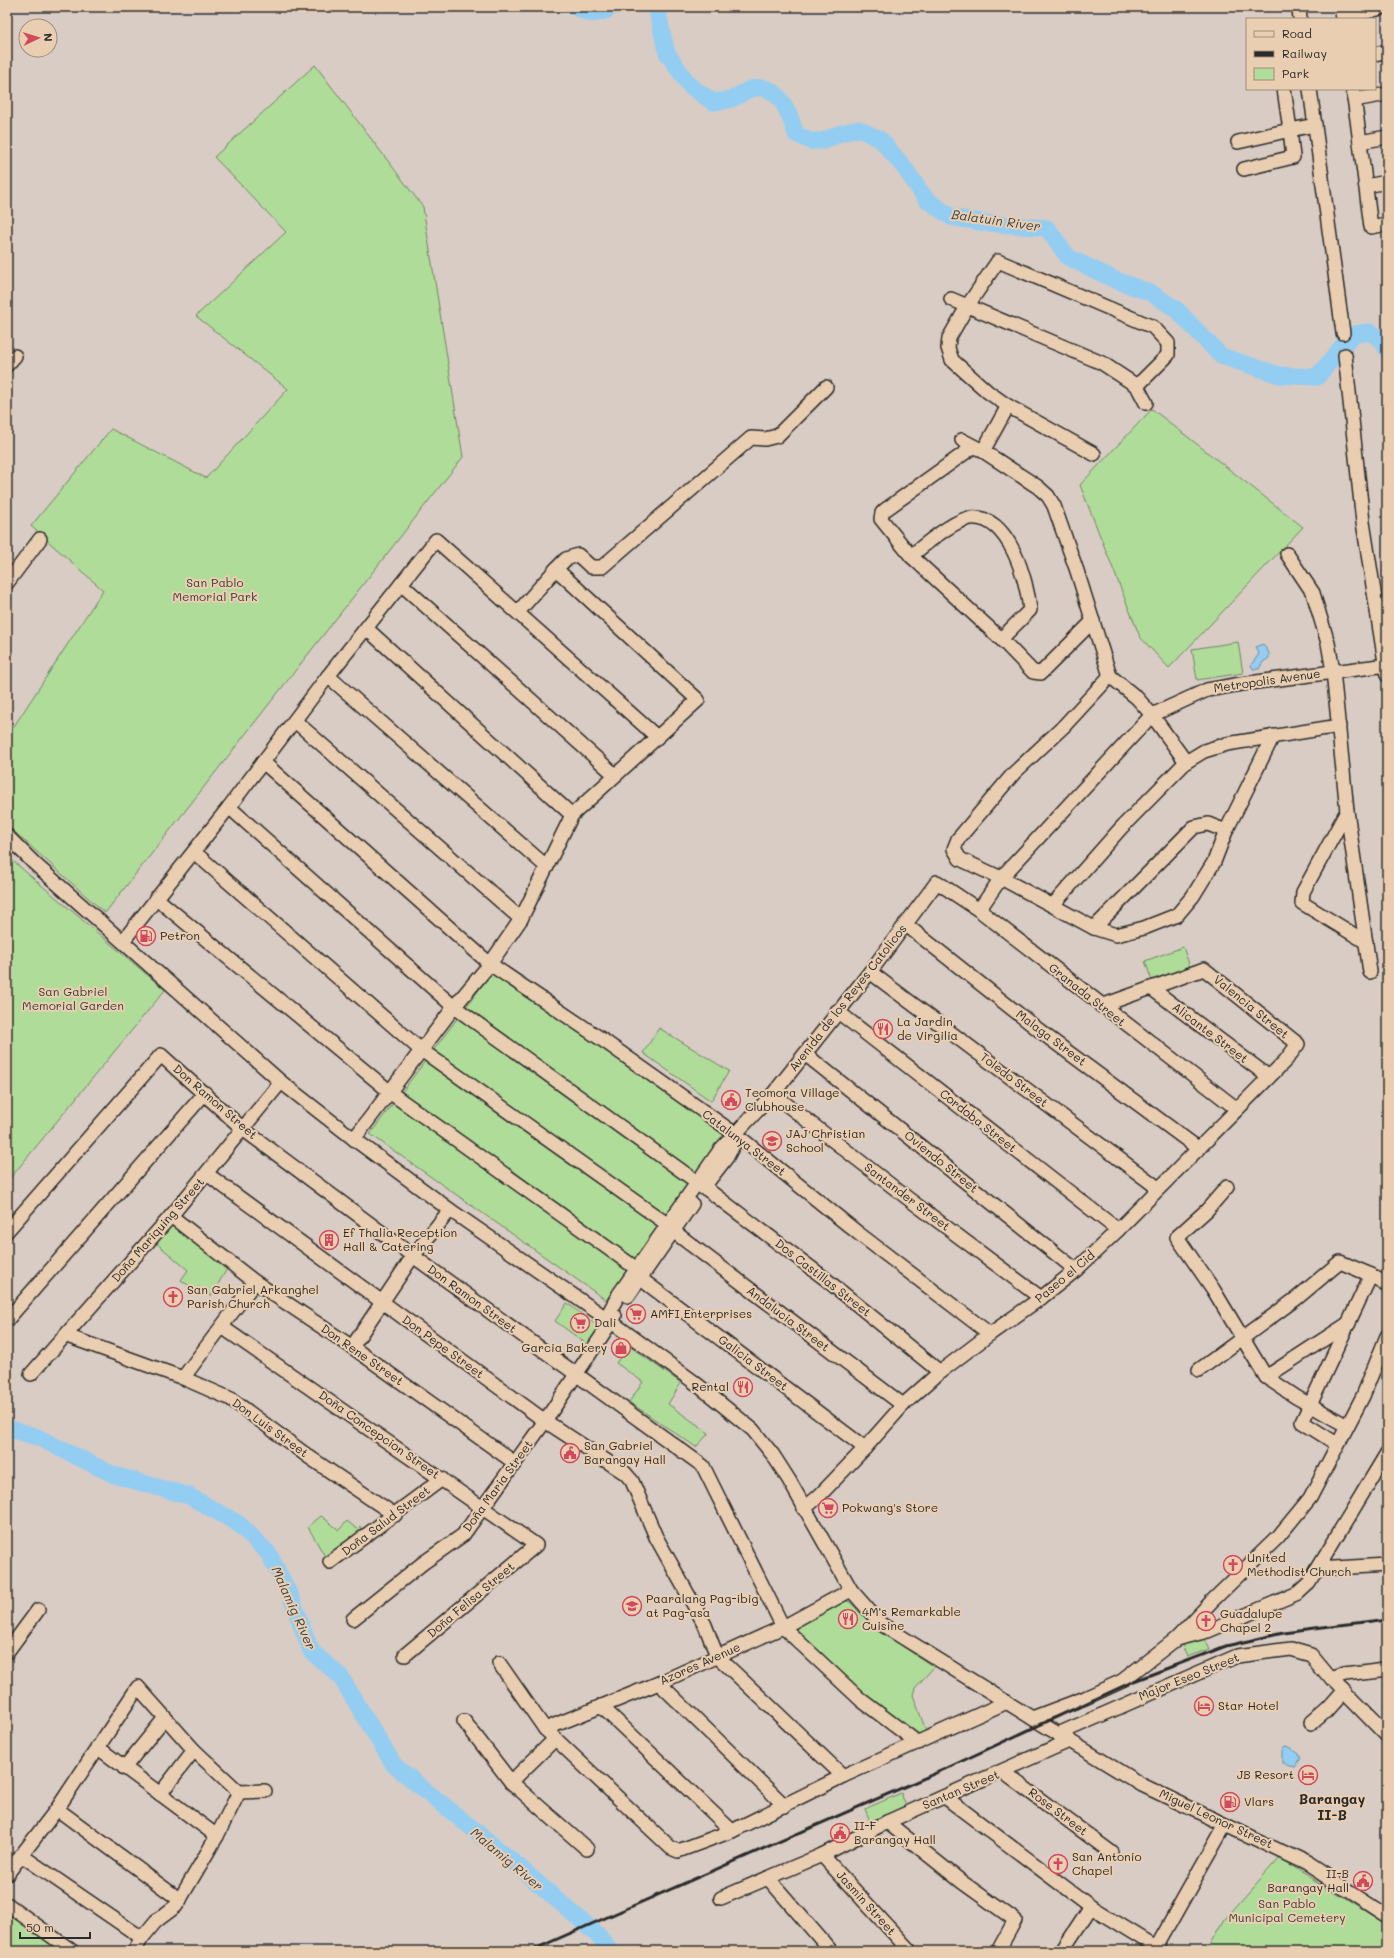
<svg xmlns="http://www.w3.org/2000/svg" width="1394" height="1958" font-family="Mali,sans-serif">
<rect width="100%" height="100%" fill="#d8ccc5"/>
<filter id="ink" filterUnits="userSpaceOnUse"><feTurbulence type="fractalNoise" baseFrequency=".025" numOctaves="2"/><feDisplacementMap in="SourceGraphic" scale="8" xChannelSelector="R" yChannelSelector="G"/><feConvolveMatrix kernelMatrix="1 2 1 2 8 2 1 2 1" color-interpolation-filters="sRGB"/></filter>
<g filter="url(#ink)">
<g fill="#b0dc99" stroke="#6e8462">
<path d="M315,65L423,207L463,457L105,913L7,825V737L103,590L31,526L111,429L206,478L288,389L196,316L286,232L214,157Z"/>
<path d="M1152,409L1303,527L1169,668L1140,637L1080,485Z"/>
<path d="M1238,642L1243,673L1197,680L1192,649Z"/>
<path d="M7,856L165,990L7,1182Z"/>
<path d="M1183,947L1191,970L1153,984L1145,961Z"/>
<path d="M494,970L727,1135L606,1300L370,1134Z"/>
<path d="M659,1028L729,1071L711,1101L643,1053Z"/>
<path d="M172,1223L228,1267L211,1296L198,1287L195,1290L181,1280L188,1270L155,1242Z"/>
<path d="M567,1303L600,1328L588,1345L555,1321Z"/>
<path d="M629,1346L681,1383L668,1404L709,1433L696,1447L629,1402L643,1382L616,1363Z"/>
<path d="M321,1516L339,1530L347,1521L357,1529L360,1526L365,1533L327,1560L308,1527Z"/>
<path d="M844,1600L850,1602L875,1628L934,1667L915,1688L913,1695L926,1731L920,1735C874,1703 832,1668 792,1629Z"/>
<path d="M1204,1638L1209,1649L1187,1657L1182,1645Z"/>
<path d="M901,1793L907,1809L871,1824L865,1809Z"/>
<path d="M1279,1858L1387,1925V1951H1207L1225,1919Z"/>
<path d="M7,1909L63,1951H7Z"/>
</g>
<g fill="#93cdf2" stroke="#698ca2">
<path d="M1263,644L1269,653V658L1263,662L1259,669H1253L1251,665L1259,654L1255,647Z"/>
<path d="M1286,1747H1290L1298,1753L1300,1758L1295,1766L1283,1763V1751Z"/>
</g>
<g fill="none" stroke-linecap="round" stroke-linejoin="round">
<g stroke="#93cdf2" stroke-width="17">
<path d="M576,7C589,16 599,15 612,7"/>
<path d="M656,7L667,53L690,86L713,102C719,101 726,101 731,99C738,97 744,91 751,89C779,81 789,113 796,134L810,141H823L841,133L859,129L881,140L903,166L926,199L951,217L986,223L1047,228L1068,257L1113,279L1151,293L1176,309L1221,356L1279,375L1317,377L1345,343L1355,334L1369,332L1382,340L1387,350"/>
<path d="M7,1428L37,1437L114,1475L189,1496L239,1524L269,1554L290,1595L311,1651L340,1676L394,1765L505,1855L598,1935L610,1951"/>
</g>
<defs>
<g id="minor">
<path d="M1299,7L1300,19"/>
<path d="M1341,7L1343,19"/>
<path d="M1343,19L1384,7"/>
<path d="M1375,54L1387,51"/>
<path d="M1284,89L1290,130L1315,125"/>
<path d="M1310,89L1343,333"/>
<path d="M1353,89L1371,227L1387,224"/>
<path d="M1354,100L1387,94"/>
<path d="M1238,142L1290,130L1293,157L1244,169"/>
<path d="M1360,142L1387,137"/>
<path d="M1366,186L1387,182"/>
<path d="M951,299L1102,363L1137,386L1146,403"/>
<path d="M1345,355L1363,522L1387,675"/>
<path d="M7,365L15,356"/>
<path d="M962,440L983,451L1038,487L1048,496L1054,506L1077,571L1110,676L1137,698L1152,715L1186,762"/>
<path d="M973,447L885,510L882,513L881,519L911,556L1001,639L1033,672L1041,673L1093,621"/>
<path d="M983,451L1008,406"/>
<path d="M1094,454L1008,406L988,392L952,360L948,348L949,338L968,305L998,261L1153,327L1168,343V355L1137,386"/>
<path d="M1287,554L1313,593L1328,643L1333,671L1347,811L1370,972"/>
<path d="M911,556C924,545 954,520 970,518C1009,514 1027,580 1030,610L1001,639"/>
<path d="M556,569L566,559L578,555L591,567H602L751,438L765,439L777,436L826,387"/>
<path d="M7,583L40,539"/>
<path d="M401,584L615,775"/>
<path d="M367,629L572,815"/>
<path d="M328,676L547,867"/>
<path d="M1110,676L1063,727L1014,773L958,839L954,849L960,859L1001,878L1094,928L1116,935L1144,928L1177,915L1193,896L1214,862L1226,831L1273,736"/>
<path d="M295,721L521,919"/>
<path d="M263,762L490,964L607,1043L738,1136L858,1233L990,1334"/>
<path d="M229,807L454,1007"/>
<path d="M1347,811L1303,892L1302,903L1366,942"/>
<path d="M7,836L35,864L281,1082L354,1139L450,1210L606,1318L694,1382L753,1430L773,1455L789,1480L851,1590L881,1624L1032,1718L1142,1785L1307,1864L1387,1916"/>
<path d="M194,852L422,1051"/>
<path d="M156,898L389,1091"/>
<path d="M1053,905L1121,828L1186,762L1204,751L1227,744L1339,726"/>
<path d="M979,910L1001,878L1152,715L1207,690L1241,684L1387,665"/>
<path d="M905,924L1049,1038L1199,1149"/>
<path d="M1094,928L1194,827L1208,824L1226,831"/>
<path d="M123,941L229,807L328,676L436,540L657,737"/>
<path d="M870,972L1158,1188"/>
<path d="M1151,988L1269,1077"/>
<path d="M460,1011L697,1182"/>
<path d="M837,1011L1118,1230"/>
<path d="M427,1054L667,1224"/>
<path d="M805,1054L1076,1270"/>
<path d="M773,1094L910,1200L1041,1298"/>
<path d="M395,1096L637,1269"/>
<path d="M354,1139L454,1007L490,964L521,919L572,815L698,700L556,569L518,612"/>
<path d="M207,1174L545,1421L625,1473L632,1481L656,1537L705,1625L717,1656L843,1776"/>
<path d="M704,1187L823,1277L940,1372"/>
<path d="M1227,1187L1207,1210L1177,1237L1213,1289L1266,1377L1296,1397L1347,1426"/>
<path d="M703,1188L727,1157L738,1136"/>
<path d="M171,1216L255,1282L352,1347L515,1463"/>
<path d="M7,1231L161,1055L243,1129L413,1256L703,1466L783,1627L861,1700L918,1743"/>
<path d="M673,1231L903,1405"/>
<path d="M641,1279L865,1448"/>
<path d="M628,1296L692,1204"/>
<path d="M606,1318L619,1294L720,1150L773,1094L870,972L937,882L979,910L1237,1109"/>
<path d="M7,1320L205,1093"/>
<path d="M222,1327L536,1545L405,1655"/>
<path d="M67,1336L183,1378L231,1399L309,1457L395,1515"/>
<path d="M352,1347L413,1256L450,1210"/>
<path d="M1199,1370L1297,1298L1340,1262L1371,1275L1387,1285"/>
<path d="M31,1374L171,1216L281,1082"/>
<path d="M1266,1377L1349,1323"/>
<path d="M183,1378L255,1282"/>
<path d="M1337,1444L1302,1422L1371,1275"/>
<path d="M804,1509L819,1496L865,1448L903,1405L940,1372L990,1334L1041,1298L1076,1270L1118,1230L1286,1060L1298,1044L1204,969L1101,1006"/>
<path d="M330,1562L442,1479"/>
<path d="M1317,1569L1387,1565"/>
<path d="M353,1619L423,1563L463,1535L545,1421L615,1316"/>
<path d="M1176,1639L1208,1631L1298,1593L1309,1583L1317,1569L1387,1453"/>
<path d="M7,1652L38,1610"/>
<path d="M499,1663L545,1729L671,1848L678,1851L732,1831L843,1776L1007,1702"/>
<path d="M1331,1679L1345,1674L1387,1669"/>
<path d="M659,1683L785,1806"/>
<path d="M601,1706L732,1831"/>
<path d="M1032,1718L1085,1698L1122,1681L1176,1639L1213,1600L1278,1537L1310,1498L1363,1396L1387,1336"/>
<path d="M464,1721L511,1782L587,1849"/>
<path d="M1311,1723L1326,1710L1343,1691"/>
<path d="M545,1729L659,1683L783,1627L851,1590"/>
<path d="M1058,1734L1237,1656L1290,1649L1311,1655L1331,1679L1387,1736"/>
<path d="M97,1747L217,1836"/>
<path d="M124,1768L164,1719"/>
<path d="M1003,1772L1112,1853"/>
<path d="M511,1782L555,1739"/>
<path d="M160,1794L194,1750"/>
<path d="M945,1797L1091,1907L1156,1947"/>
<path d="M57,1809L180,1900"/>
<path d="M887,1822L962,1882L1015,1920L998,1951"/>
<path d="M21,1855L142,1938"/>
<path d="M822,1855L910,1951"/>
<path d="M7,1874L57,1809L138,1687L194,1750L239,1792L265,1791"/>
<path d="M768,1878L831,1951"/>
<path d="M721,1898L822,1855L887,1822L1069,1741"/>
<path d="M7,1904L72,1951"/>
<path d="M134,1951L142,1938L156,1921L176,1906L217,1836L239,1792"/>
<path d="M1062,1951L1091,1907"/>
<path d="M1154,1951L1225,1825"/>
</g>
</defs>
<use href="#minor" stroke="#2b2b2b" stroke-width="16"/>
<use href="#minor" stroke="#eaceb1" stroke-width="13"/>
<path stroke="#2b2b2b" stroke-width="3" d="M530,1951L945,1769L1134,1681L1226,1646L1283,1633L1387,1620"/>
</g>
</g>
<defs>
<symbol id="fuel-ring" viewBox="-11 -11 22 22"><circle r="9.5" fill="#eaceb1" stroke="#d1495b" stroke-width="1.5"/><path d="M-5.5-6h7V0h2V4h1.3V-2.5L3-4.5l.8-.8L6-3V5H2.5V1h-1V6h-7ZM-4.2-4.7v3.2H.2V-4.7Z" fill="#d1495b"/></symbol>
<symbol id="restaurant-ring" viewBox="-11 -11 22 22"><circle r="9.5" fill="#eaceb1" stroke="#d1495b" stroke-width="1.5"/><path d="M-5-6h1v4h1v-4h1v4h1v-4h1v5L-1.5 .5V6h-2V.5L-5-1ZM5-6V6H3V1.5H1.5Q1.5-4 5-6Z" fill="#d1495b"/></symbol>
<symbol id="civic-ring" viewBox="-11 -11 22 22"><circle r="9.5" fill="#eaceb1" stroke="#d1495b" stroke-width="1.5"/><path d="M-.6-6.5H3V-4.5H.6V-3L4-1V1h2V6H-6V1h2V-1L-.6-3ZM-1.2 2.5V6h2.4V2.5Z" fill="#d1495b"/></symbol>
<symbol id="school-ring" viewBox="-11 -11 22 22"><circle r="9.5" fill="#eaceb1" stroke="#d1495b" stroke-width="1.5"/><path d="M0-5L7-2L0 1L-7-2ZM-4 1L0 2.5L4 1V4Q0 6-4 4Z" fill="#d1495b"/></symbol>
<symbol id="building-ring" viewBox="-11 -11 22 22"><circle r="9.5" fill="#eaceb1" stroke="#d1495b" stroke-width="1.5"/><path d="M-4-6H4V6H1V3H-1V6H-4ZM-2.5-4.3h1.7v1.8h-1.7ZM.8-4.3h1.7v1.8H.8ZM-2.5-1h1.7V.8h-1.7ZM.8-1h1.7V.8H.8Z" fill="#d1495b"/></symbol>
<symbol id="church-ring" viewBox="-11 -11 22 22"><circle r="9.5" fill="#eaceb1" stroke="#d1495b" stroke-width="1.5"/><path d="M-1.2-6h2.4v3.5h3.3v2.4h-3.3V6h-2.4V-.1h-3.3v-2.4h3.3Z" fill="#d1495b"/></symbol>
<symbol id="supermarket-ring" viewBox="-11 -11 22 22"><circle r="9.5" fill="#eaceb1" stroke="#d1495b" stroke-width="1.5"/><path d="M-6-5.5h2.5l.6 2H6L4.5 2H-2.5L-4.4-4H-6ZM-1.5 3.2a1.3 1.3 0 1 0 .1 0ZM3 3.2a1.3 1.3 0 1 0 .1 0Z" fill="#d1495b"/></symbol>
<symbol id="shop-ring" viewBox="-11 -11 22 22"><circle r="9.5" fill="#eaceb1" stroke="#d1495b" stroke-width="1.5"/><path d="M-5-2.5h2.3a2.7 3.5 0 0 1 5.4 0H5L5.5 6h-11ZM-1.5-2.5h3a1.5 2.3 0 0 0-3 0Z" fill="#d1495b"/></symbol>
<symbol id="hotel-ring" viewBox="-11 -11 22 22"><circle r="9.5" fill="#eaceb1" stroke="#d1495b" stroke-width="1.5"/><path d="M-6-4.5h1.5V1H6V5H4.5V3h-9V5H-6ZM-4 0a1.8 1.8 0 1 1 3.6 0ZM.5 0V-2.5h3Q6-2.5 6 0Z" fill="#d1495b"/></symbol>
</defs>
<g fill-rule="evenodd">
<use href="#fuel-ring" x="135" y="925" width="22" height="22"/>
<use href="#restaurant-ring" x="872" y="1018" width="22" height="22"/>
<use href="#civic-ring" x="720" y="1089" width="22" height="22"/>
<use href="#school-ring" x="761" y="1130" width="22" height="22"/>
<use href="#building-ring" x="318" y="1229" width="22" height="22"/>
<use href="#church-ring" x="162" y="1286" width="22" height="22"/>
<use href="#supermarket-ring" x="625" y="1303" width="22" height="22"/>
<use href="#supermarket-ring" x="569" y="1312" width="22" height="22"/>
<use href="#shop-ring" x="610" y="1337" width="22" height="22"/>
<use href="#restaurant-ring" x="732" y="1376" width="22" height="22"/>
<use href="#civic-ring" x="559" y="1442" width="22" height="22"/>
<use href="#supermarket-ring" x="817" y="1497" width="22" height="22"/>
<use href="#church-ring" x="1222" y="1554" width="22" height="22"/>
<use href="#school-ring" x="621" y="1595" width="22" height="22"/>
<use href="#restaurant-ring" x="837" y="1608" width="22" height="22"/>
<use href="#church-ring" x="1195" y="1610" width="22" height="22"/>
<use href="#hotel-ring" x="1193" y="1695" width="22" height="22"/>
<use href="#hotel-ring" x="1297" y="1764" width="22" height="22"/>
<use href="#fuel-ring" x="1219" y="1791" width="22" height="22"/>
<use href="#civic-ring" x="829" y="1822" width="22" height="22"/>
<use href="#church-ring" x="1047" y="1853" width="22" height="22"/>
<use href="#civic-ring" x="1352" y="1870" width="22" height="22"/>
</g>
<g text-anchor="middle" stroke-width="4" stroke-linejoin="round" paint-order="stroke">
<g font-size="12" fill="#383d36" stroke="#eaceb1">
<text x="215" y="587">San Pablo<tspan x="215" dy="14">Memorial Park</tspan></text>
<text x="73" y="996">San Gabriel<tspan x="73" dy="14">Memorial Garden</tspan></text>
<text x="1287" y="1908">San Pablo<tspan x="1287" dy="14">Municipal Cemetery</tspan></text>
</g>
<g font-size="12" fill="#2b2b2b" stroke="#eaceb1">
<text transform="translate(1267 681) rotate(-8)" y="4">Metropolis Avenue</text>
<text transform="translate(1087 995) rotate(38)" y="4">Granada Street</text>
<text transform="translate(848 998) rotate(-52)" y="4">Avenida de los Reyes Catolicos</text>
<text transform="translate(1251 1007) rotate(39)" y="4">Valencia Street</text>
<text transform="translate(1210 1033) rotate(37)" y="4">Alicante Street</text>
<text transform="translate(1051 1038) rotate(37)" y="4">Malaga Street</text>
<text transform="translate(1014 1080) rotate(37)" y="4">Toledo Street</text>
<text transform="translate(215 1102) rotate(41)" y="4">Don Ramon Street</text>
<text transform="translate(978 1121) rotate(38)" y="4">Cordoba Street</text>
<text transform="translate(744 1143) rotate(37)" y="4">Catalunya Street</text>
<text transform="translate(941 1162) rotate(39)" y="4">Oviendo Street</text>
<text transform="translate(907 1197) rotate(37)" y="4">Santander Street</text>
<text transform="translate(158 1230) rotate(-49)" y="4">Doña Mariquing Street</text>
<text transform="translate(1065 1277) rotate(-40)" y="4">Paseo el Cid</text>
<text transform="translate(823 1278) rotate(38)" y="4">Dos Castillas Street</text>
<text transform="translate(472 1299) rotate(36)" y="4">Don Ramon Street</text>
<text transform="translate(788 1319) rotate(37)" y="4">Andalucia Street</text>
<text transform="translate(443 1347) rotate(36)" y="4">Don Pepe Street</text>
<text transform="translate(362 1355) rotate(35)" y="4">Don Rene Street</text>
<text transform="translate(753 1363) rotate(37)" y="4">Galicia Street</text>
<text transform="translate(270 1428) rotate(36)" y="4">Don Luis Street</text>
<text transform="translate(379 1435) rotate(35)" y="4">Doña Concepcion Street</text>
<text transform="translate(498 1486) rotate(-54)" y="4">Doña Maria Street</text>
<text transform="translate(386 1521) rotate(-37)" y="4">Doña Salud Street</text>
<text transform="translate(471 1600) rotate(-40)" y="4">Doña Felisa Street</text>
<text transform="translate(700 1664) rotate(-24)" y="4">Azores Avenue</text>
<text transform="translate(1189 1677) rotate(-22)" y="4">Major Eseo Street</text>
<text transform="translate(961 1790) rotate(-23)" y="4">Santan Street</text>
<text transform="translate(1058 1812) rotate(37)" y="4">Rose Street</text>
<text transform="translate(1216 1819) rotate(25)" y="4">Miguel Leonor Street</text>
<text transform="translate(866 1903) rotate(48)" y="4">Jasmin Street</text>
</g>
<g font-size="12" fill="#2b2b2b" stroke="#eaceb1" text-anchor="start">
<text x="160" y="940">Petron</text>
<text x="897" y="1026">La Jardin<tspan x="897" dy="14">de Virgilia</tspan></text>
<text x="745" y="1097">Teomora Village<tspan x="745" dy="14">Clubhouse</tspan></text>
<text x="786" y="1138">JAJ Christian<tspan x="786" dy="14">School</tspan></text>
<text x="343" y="1237">Ef Thalia Reception<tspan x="343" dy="14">Hall &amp; Catering</tspan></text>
<text x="187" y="1294">San Gabriel Arkanghel<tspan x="187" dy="14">Parish Church</tspan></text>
<text x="650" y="1318">AMFI Enterprises</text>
<text x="594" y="1327">Dali</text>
<text x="607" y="1352" text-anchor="end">Garcia Bakery</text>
<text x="729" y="1391" text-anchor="end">Rental</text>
<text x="584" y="1450">San Gabriel<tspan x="584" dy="14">Barangay Hall</tspan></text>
<text x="842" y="1512">Pokwang's Store</text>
<text x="1247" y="1562">United<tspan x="1247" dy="14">Methodist Church</tspan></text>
<text x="646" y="1603">Paaralang Pag-ibig<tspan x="646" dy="14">at Pag-asa</tspan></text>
<text x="862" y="1616">4M's Remarkable<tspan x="862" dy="14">Cuisine</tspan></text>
<text x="1220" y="1618">Guadalupe<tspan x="1220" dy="14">Chapel 2</tspan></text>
<text x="1218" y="1710">Star Hotel</text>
<text x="1294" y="1779" text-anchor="end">JB Resort</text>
<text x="1244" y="1806">Vlars</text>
<text x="854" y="1830">II-F<tspan x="854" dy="14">Barangay Hall</tspan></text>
<text x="1072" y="1861">San Antonio<tspan x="1072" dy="14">Chapel</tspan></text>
<text x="1349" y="1878" text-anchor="end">II-B<tspan x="1349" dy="14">Barangay Hall</tspan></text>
</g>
<g font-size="13" font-style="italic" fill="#3b4349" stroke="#eaceb1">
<text transform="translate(996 220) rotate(8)" y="5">Balatuin River</text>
<text transform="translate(294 1608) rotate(66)" y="5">Malamig River</text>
<text transform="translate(507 1859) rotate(40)" y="5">Malamig River</text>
</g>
<g font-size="14" font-weight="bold" fill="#2b2b2b" stroke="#eaceb1">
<text x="1332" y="1804">Barangay<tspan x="1332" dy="16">II-B</tspan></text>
</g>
</g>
<rect width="1394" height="1958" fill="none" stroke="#eaceb1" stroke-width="24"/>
<rect x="12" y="12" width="1370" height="1934" fill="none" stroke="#2b2b2b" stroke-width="1.5" filter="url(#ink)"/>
<rect x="1246" y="18" width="130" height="72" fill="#eaceb1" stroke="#9e8d7b"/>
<rect x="1254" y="31" width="20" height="6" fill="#eaceb1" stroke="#9e8d7b"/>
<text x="1282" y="38" font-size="12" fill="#2b2b2b">Road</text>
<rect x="1254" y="51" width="20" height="6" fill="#2b2b2b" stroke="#9e8d7b"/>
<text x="1282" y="58" font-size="12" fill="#2b2b2b">Railway</text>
<rect x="1254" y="68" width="20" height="12" fill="#b0dc99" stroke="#9e8d7b"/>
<text x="1282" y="78" font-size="12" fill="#2b2b2b">Park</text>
<g transform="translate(38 38) rotate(86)"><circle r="19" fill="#eaceb1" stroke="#9e8d7b"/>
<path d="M0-3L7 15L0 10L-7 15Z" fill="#d1495b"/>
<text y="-6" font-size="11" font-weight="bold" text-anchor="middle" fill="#2b2b2b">N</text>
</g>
<path d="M20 1932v6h70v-6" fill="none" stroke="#2b2b2b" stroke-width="2"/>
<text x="26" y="1932" font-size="12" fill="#2b2b2b" stroke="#eaceb1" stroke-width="3" paint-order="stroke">50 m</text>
</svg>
